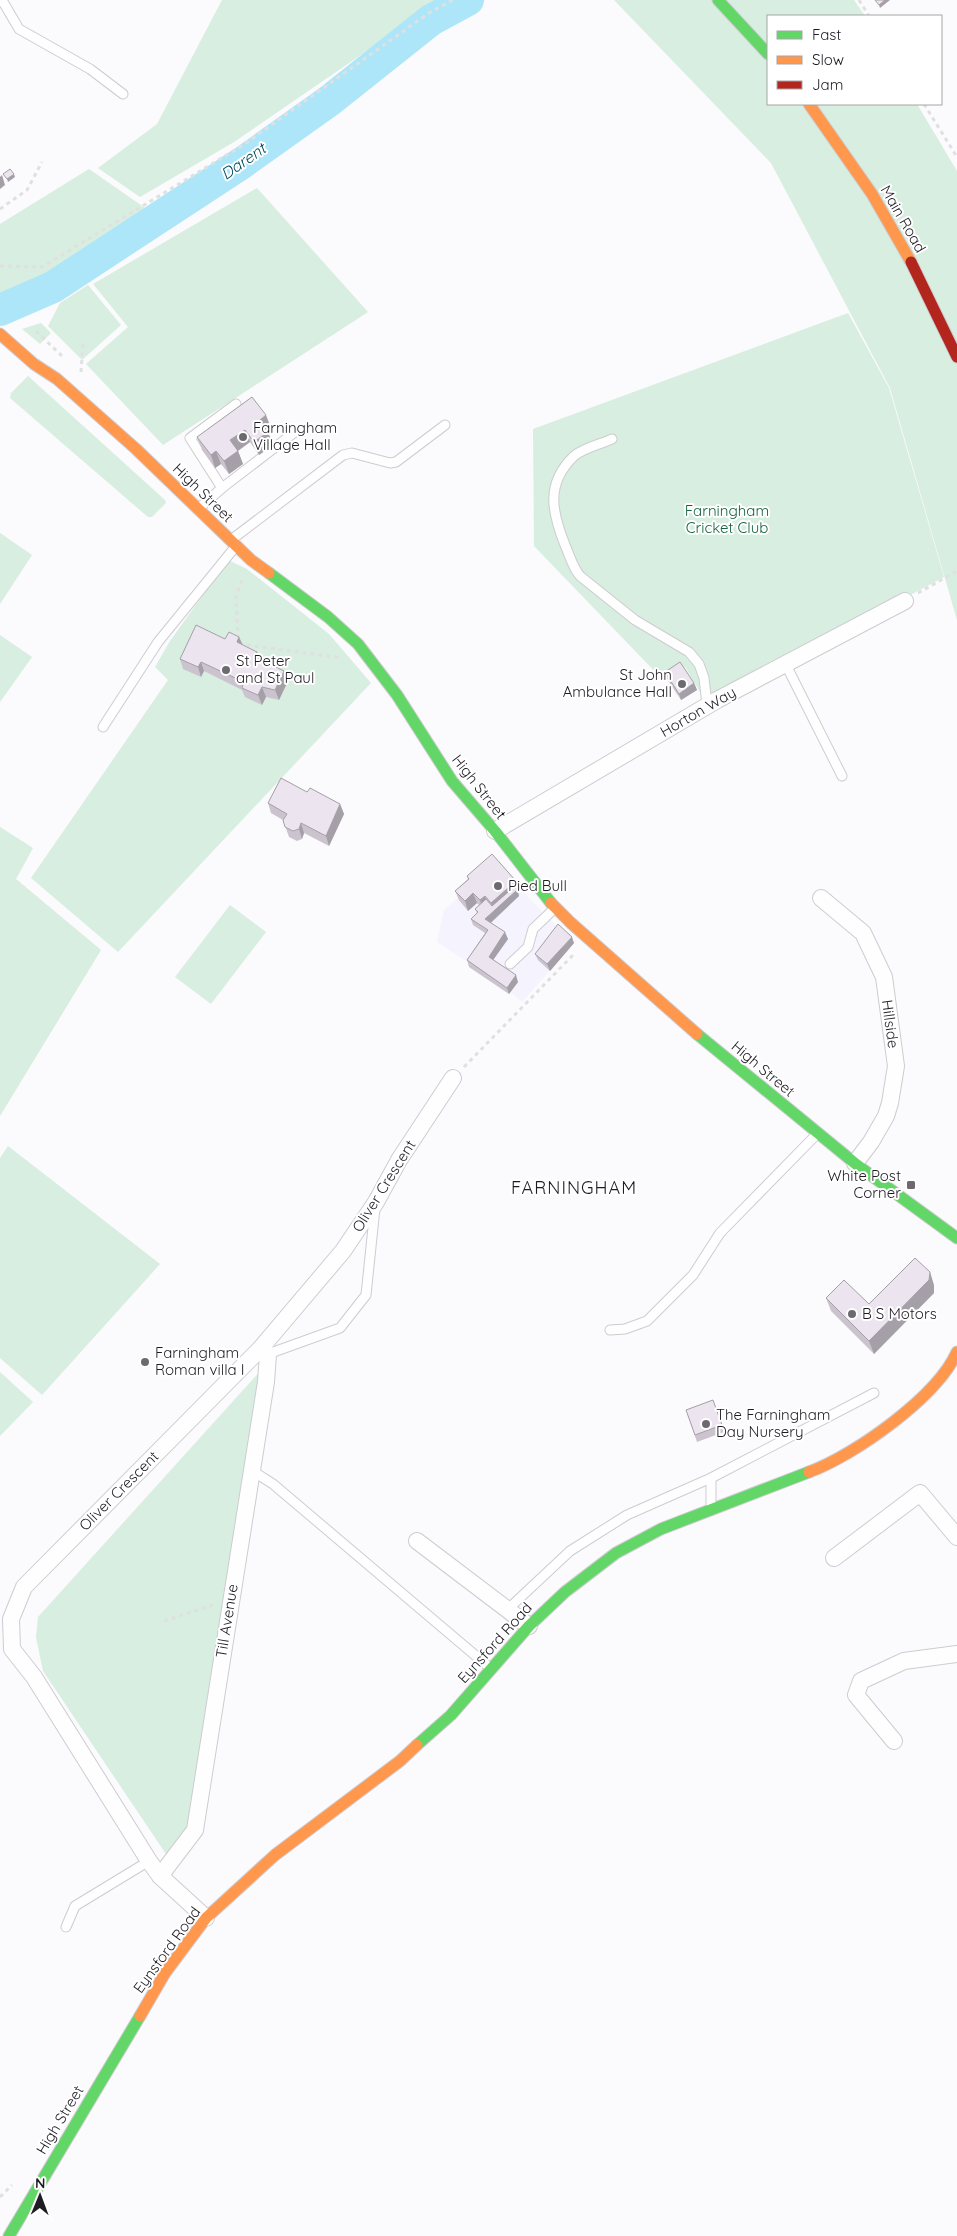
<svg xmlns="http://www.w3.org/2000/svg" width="957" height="2236" font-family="Quicksand,sans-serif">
<rect width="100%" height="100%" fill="#fbfafc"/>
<path fill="#f5f3fe" d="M499,861L530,899L574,943L522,1002L511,992L509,994L469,967L471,964L437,942L444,910Z"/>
<g fill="#d7eee0">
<path d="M222,0H441L234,142L140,197L98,168L157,124Z"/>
<path d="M614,0H854L865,16H768V104H917L957,171V620L890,388L771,163Z"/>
<path d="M89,169L148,210L54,275L16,293L0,297V224Z"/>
<path d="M257,188L368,312L163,445L86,364L128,327L93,284Z"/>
<path d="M88,285L121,325L82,360L48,326L60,303Z"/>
<path d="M848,313L889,388L944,577L707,704L685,667L664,681L534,546L533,429Z"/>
<path d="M41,323L51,333L40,344L22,329Z"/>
<path d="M28,376L165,500L166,503L152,517H148L10,398L11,393Z"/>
<path d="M0,533L32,555L0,604Z"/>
<path d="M228,560L247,569L329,634L371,683L118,952L31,878L168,680L155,667L170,641Z"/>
<path d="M0,635L32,657L0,702Z"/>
<path d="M0,827L33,848L16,879L101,950L0,1116Z"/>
<path d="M230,905L266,932L211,1004L175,977Z"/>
<path d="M8,1146L160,1264L42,1395L0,1358V1158Z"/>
<path d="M264,1367L192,1830L182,1843L166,1854L43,1671L36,1637L38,1617Z"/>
<path d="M0,1372L33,1402L0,1436Z"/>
</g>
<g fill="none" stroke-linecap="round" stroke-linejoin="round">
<path stroke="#ade6f9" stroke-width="32" d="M0,310L53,287L242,163L329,101L431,20L468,0"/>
<defs>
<g id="lane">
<path d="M2,0L19,29L90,69L123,94"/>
<path d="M612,439C601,444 583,448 574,456C545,484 552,512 565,545C570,556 572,566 580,576L635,620L689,652L699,664L704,678L707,705"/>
<path d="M222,488L295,432"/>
<path d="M198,509L222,488L190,438L236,404"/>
<path d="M231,540L343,455L352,453L390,463L396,462L445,425"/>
<path d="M785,663L842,776"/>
<path d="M103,727L158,642L236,546"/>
<path d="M510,964L528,947L533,929L555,908"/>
<path d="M610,1330L625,1329L647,1321L693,1275L720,1233L816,1135"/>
<path d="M266,1352L268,1354L340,1328L366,1295L375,1208"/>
<path d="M251,1470L273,1484L489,1667"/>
<path d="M711,1508V1478"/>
<path d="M507,1610L570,1551L627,1515L711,1478L874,1393"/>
<path d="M66,1927L75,1906L149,1861"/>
</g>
<g id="street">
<path d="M495,831L717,700L905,601"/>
<path d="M821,898L863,933L884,977L896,1066L890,1103L886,1116L871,1142L855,1163"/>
<path d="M417,1541L529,1626"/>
<path d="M834,1558L920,1493L957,1537"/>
<path d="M894,1741L856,1695L861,1681L904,1661L957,1654"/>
<path d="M160,1876L195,1830L266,1382L268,1354"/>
<path d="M206,1918L160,1876L149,1861L34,1677L12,1649L11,1619L24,1587L260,1349L343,1251L376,1202L399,1160L453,1078"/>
</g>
<g id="fast">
<path d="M718,0L768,54"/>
<path d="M269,573L328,617L358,644L397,695L452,781L495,831L551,903"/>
<path d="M697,1034L857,1165L957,1238"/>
<path d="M417,1745L451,1715L529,1626L565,1592L616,1553L661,1529L809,1472"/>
<path d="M9,2236L140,2016"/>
</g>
<g id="slow">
<path d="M809,104L872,194L911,262"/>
<path d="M0,334L34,364L57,379L136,449L251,560L269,573"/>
<path d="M551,903L571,923L697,1034"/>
<path d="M809,1472C855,1455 937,1397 957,1352"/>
<path d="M140,2016L165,1973L206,1918L275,1855L400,1761L417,1745"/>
</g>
<path id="jam" d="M911,262L957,357"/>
</defs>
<use href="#lane" stroke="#ceccd1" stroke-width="11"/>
<use href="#street" stroke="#ceccd1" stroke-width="18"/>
<use href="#fast" stroke="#ceccd1" stroke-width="13"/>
<use href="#slow" stroke="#ceccd1" stroke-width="13"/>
<use href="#jam" stroke="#ceccd1" stroke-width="13"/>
<g stroke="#e1e0e1" stroke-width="3" stroke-dasharray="4 4" stroke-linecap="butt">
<path d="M859,0L869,16"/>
<path d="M924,104L957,157"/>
<path d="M0,209L27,190L42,162"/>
<path d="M0,266L42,267L243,145L429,13L453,0"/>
<path d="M36,331L63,357"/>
<path d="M81,372L83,343"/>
<path d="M918,593L957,571"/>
<path d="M238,639L236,596L243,578"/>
<path d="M239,644L342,658"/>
<path d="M464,1067L575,953"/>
<path d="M164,1621L213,1605"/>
<path d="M0,2197L12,2185"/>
</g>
<use href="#lane" stroke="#fefeff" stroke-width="9"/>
<use href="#street" stroke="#fefeff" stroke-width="16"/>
<use href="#fast" stroke="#63d668" stroke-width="11"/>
<use href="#slow" stroke="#ff974d" stroke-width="11"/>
<use href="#jam" stroke="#b3261e" stroke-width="11"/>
</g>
<g fill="#cbc4ce">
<path d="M252,397L271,428L267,430L273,445L259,455L250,442L238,451L243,464L229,474L221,464L215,468L202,450L197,437Z"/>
<path d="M239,637L243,645L257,652L260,659L284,671L288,681L279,700L266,697L262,705L245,697L242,690L204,671L201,677L183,669L180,659L225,639Z"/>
<path d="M665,672L694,683L697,690L681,700L667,679Z"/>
<path d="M307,792L340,804L344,814L329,846L304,833L302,839L297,841L289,837L283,820L271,813L268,803Z"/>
<path d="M467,876L516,881L520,891L518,892L519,896L491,923L508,939L493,960L518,982L509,994L469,967L467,960L485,933L473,925L471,919L477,913L475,909L479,905L477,903L468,911L459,900L455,891L468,879Z"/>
<path d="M574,943L550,971L538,960L535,954Z"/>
<path d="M934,1285V1293L874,1354L831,1311L826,1298L869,1304Z"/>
<path d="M713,1400L724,1432L697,1442L686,1410Z"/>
</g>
<g fill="#a5a0a7">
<path d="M885,0H890L880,8L879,5Z"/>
<path d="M14,174L15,177L8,182L7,179Z"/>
<path d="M2,175L5,185L0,189V177Z"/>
<path d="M266,415L271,428L264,432L260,420Z"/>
<path d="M245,430L250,442L235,453L230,440Z"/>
<path d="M268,432L273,445L259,455L254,442Z"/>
<path d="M216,451L221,464L215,468L211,455Z"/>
<path d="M238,451L243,464L229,474L224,461Z"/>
<path d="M239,637L243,646L237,642Z"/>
<path d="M257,652L261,662L255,657Z"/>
<path d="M201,662L204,671L201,677L198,667Z"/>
<path d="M284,671L288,681L279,700L275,690Z"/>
<path d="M694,683L697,690L681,700L679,694Z"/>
<path d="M262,687L266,697L262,705L258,695Z"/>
<path d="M340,804L344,814L329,846L326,836Z"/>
<path d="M301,823L304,833L302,839L299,829Z"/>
<path d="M516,881L520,891L518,892L519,896L488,925L485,919L494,911L491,903Z"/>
<path d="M473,893L477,903L468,911L465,901Z"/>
<path d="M485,896L488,906L483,910L480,900Z"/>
<path d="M505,932L508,939L491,963L489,957Z"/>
<path d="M572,937L574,943L550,971L547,964Z"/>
<path d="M516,975L518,982L509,994L507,988Z"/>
<path d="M930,1272L934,1285V1293L874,1354L869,1341Z"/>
</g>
<g fill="#ece4ef" stroke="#a5a0a7">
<path d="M875,0H885L879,5Z"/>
<path d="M10,169L14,174L7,179L3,174Z"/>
<path d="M252,397L266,415L260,420L268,432L254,442L245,430L230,440L238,451L224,461L216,451L211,455L197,437Z"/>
<path d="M196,625L225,639L229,632L239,637L237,642L257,652L255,657L284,671L275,690L262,687L258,695L242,688L244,682L201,662L198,667L180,659Z"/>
<path d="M680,662L694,683L679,694L665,672Z"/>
<path d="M281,778L307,792L310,788L340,804L326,836L301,823L299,829L293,831L285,827L283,820L287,814L268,803Z"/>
<path d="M492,854L516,881L491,903L485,896L480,900L473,893L465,901L455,891L469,879L467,876Z"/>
<path d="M515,886L517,890L485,919L505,932L489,957L516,975L507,988L467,960L488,930L471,919L478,912L475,909L486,899L492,906Z"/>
<path d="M558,924L572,937L547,964L535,954Z"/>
<path d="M915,1258L930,1272L929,1280L869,1341L826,1298L844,1280L869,1304Z"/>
<path d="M713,1400L722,1425L695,1435L686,1410Z"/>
</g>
<g fill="#6c696f" stroke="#fff" stroke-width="2">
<circle cx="243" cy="437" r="5"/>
<circle cx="226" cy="670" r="5"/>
<circle cx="682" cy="684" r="5"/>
<circle cx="498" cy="886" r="5"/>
<rect x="906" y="1180" width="10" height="10" rx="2.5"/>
<circle cx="852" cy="1314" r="5"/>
<circle cx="145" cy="1362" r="5"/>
<circle cx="706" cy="1424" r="5"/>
</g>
<g text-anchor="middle" stroke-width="4" stroke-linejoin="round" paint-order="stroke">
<g font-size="15" fill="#1f1b23" stroke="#fff">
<text transform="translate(903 219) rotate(60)" y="5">Main Road</text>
<text transform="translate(203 493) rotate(44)" y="5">High Street</text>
<text transform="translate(698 712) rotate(-30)" y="5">Horton Way</text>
<text transform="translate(479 787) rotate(52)" y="5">High Street</text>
<text transform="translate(890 1024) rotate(82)" y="5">Hillside</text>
<text transform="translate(763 1069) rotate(40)" y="5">High Street</text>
<text transform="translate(384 1186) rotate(-58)" y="5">Oliver Crescent</text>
<text transform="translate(119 1491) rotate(-45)" y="5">Oliver Crescent</text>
<text transform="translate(227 1621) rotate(-81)" y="5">Till Avenue</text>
<text transform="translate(495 1643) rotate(-48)" y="5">Eynsford Road</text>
<text transform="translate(167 1950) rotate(-54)" y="5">Eynsford Road</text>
<text transform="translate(60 2120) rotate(-59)" y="5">High Street</text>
</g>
<g font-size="15" fill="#1f1b23" stroke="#fff" text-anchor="start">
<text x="253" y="433">Farningham<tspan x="253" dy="17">Village Hall</tspan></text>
<text x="236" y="666">St Peter<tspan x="236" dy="17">and St Paul</tspan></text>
<text x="672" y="680" text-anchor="end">St John<tspan x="672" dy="17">Ambulance Hall</tspan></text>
<text x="508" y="891">Pied Bull</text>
<text x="901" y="1181" text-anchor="end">White Post<tspan x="901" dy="17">Corner</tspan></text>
<text x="862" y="1319">B S Motors</text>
<text x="155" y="1358">Farningham<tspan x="155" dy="17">Roman villa I</tspan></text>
<text x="716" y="1420">The Farningham<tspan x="716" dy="17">Day Nursery</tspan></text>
</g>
<g font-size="15" fill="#13623e" stroke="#fff">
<text x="727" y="516">Farningham<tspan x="727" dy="17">Cricket Club</tspan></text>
</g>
<g font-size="16" font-style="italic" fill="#004c5e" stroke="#fff">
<text transform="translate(243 161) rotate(-35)" y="6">Darent</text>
</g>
<g font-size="18" letter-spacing="1" fill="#1f1b23" stroke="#fff">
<text x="574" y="1194">FARNINGHAM</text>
</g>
</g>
<rect x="767" y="15" width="175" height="90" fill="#ffffff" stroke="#a5a4a7"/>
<rect x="777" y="31" width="25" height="8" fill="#63d668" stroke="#a5a4a7"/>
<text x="812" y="40" font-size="15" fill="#1f1b23">Fast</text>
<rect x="777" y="56" width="25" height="8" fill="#ff974d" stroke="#a5a4a7"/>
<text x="812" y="65" font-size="15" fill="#1f1b23">Slow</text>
<rect x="777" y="81" width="25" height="8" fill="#b3261e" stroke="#a5a4a7"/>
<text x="812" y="90" font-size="15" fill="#1f1b23">Jam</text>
<g transform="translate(40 2196) rotate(1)" stroke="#ffffff" stroke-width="4" paint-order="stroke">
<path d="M0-4L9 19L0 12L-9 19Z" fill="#1f1b23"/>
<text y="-8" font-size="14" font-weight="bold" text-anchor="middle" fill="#1f1b23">N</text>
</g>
</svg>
